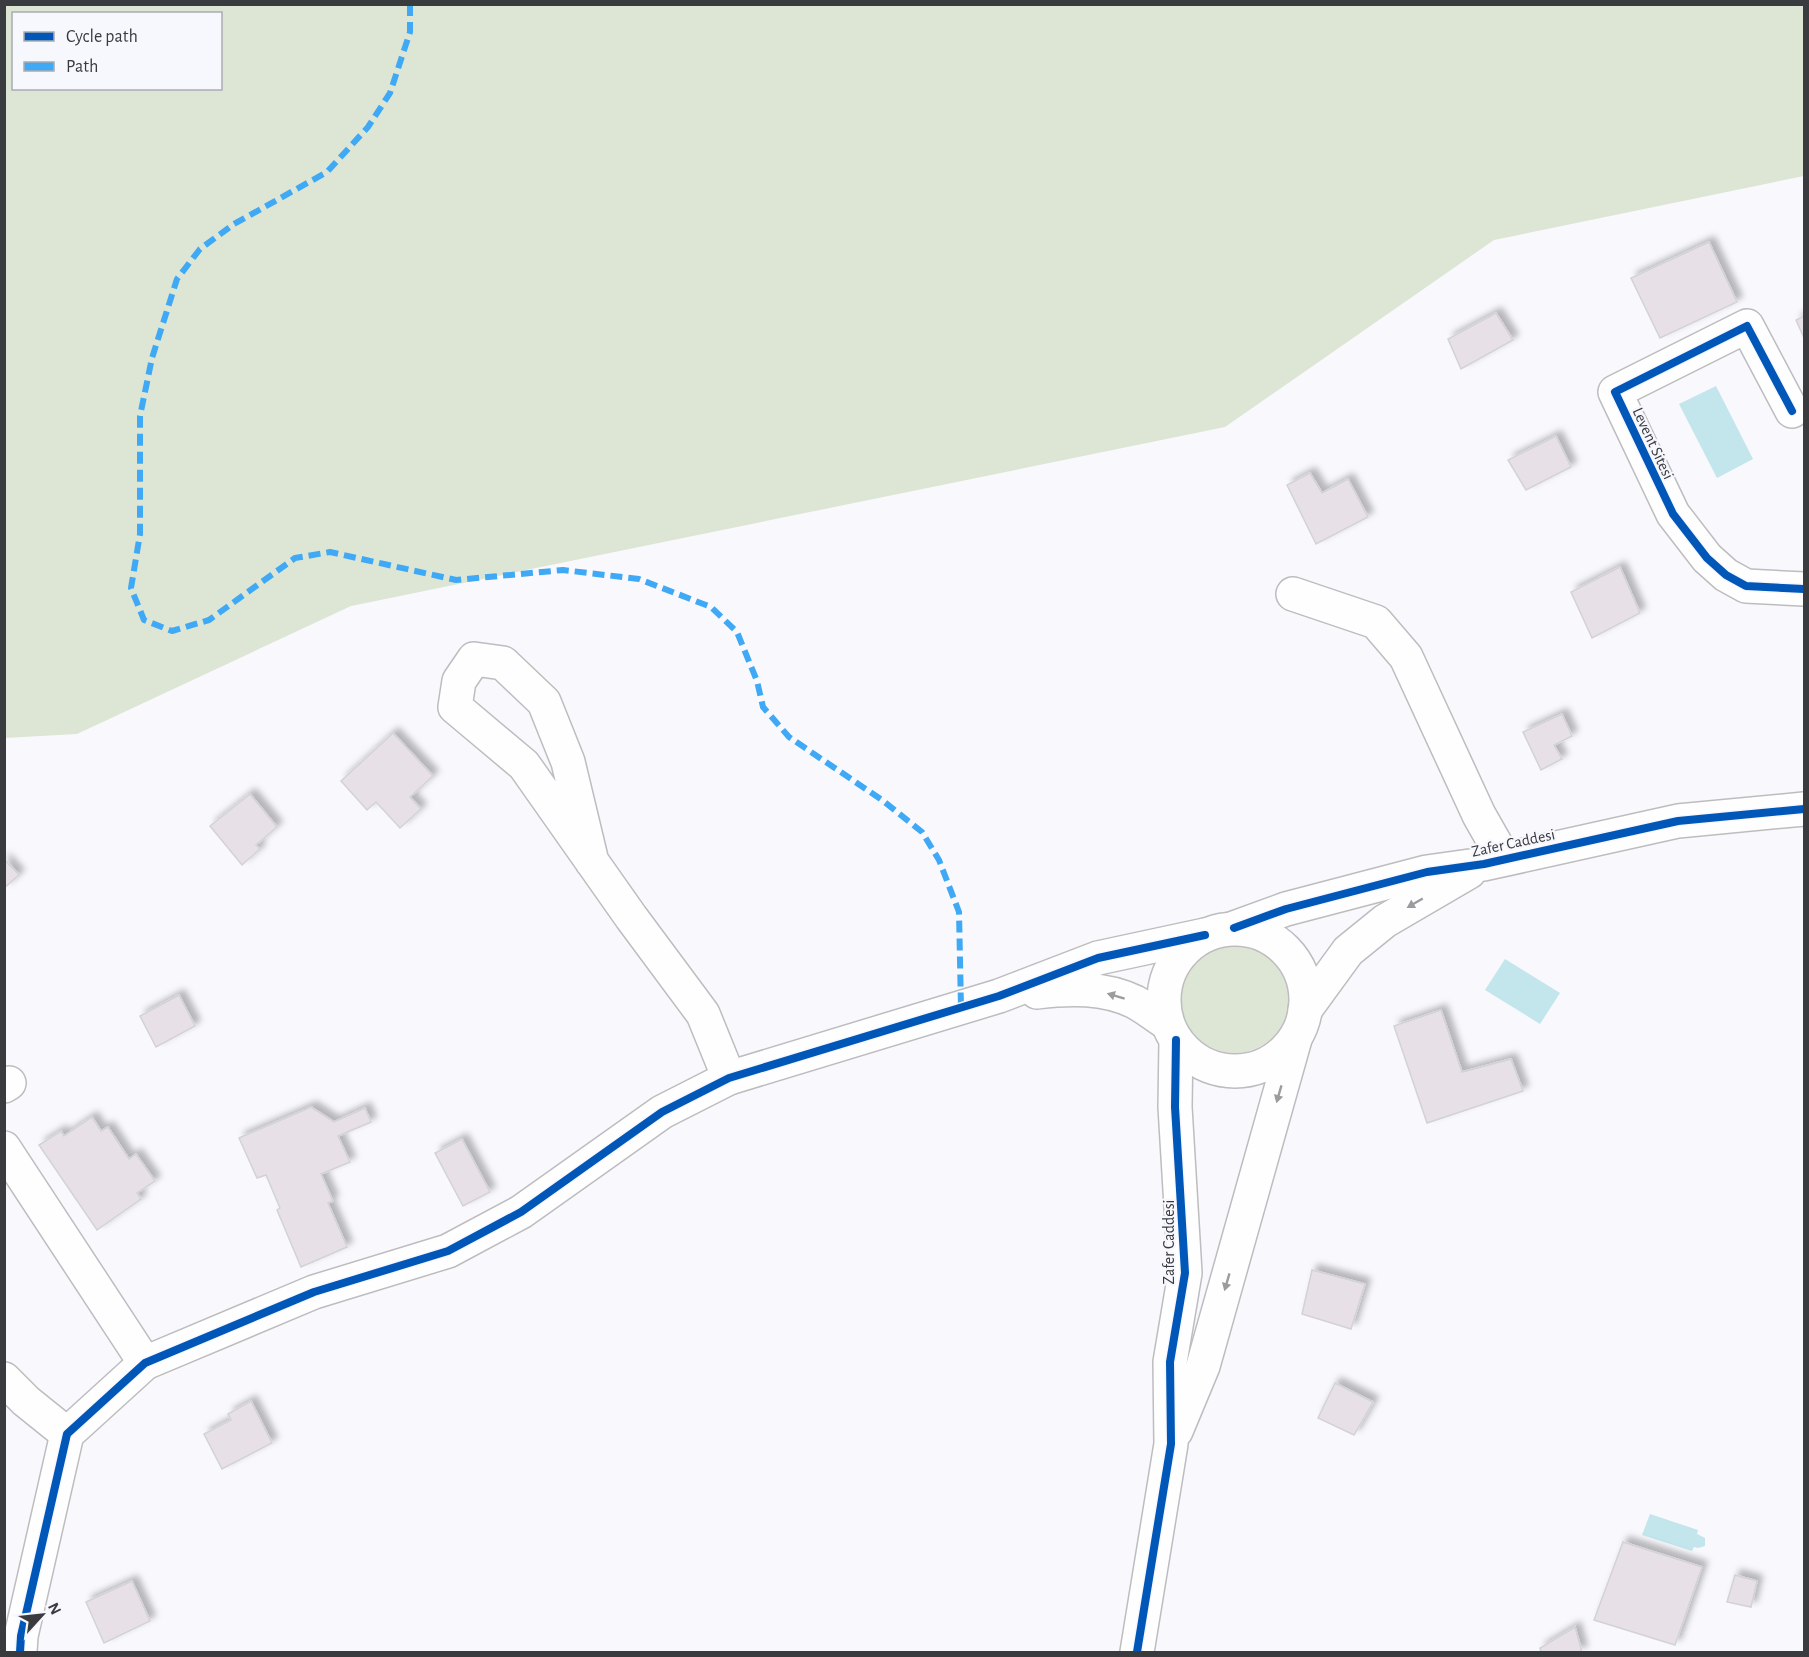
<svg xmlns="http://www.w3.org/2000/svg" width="1809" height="1657" font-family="'Alegreya Sans',sans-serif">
<defs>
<filter id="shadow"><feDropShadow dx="5.5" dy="-5.5" stdDeviation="3" flood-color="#0004"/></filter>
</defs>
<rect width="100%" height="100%" fill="#f8f8fd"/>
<g fill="#dde6d5" fill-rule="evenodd">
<path d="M5,4L1804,5V176L1494,240L1225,427L351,606L77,734L5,738ZM14,14H220V88H14Z"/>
<circle cx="1235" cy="998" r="55"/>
</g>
<g fill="#c2e6eb">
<path d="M1716,386L1753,459L1717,478L1679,404Z"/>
<path d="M1505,959L1560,993L1540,1024L1485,990Z"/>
<path d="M1650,1514L1698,1530L1697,1534L1705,1538V1546L1698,1548L1694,1547L1692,1551L1642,1535Z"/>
</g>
<g fill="#e7e0e7" stroke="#d3d2d5" stroke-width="1.5" filter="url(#shadow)">
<path d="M1709,242L1737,302L1660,338L1631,278Z"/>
<path d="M1496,313L1513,340L1461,369L1448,339Z"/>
<path d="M1804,316V338L1796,320Z"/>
<path d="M1556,436L1571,467L1526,490L1508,460Z"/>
<path d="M1310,473L1322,493L1348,479L1368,517L1316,544L1287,485Z"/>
<path d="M1620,567L1640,613L1592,638L1571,592Z"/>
<path d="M1562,714L1572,736L1554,745L1562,759L1541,770L1523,732Z"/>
<path d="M393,733L433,776L410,797L421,809L400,828L376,802L367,810L341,781Z"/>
<path d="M250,794L277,827L256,845L260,849L242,865L210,826Z"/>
<path d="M4,859L19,875L4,888Z"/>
<path d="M179,995L195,1026L156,1047L140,1016Z"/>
<path d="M1441,1010L1462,1072L1511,1059L1523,1091L1427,1123L1394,1026Z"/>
<path d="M311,1107L334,1122L365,1108L371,1122L338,1136L350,1162L321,1174L333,1201L328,1203L347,1247L301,1267L277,1210L280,1208L266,1175L257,1178L239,1138Z"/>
<path d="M92,1117L101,1131L108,1127L129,1159L136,1154L155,1181L137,1193L141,1199L97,1230L39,1145L61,1131L64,1136Z"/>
<path d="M462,1139L490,1192L463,1206L435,1153Z"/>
<path d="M1312,1270L1365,1284L1351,1329L1302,1314Z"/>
<path d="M1335,1383L1373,1402L1354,1435L1318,1418Z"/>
<path d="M251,1401L272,1443L222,1469L204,1434L231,1420L228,1414Z"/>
<path d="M1623,1542L1702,1567L1675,1645L1594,1620Z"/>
<path d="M1735,1575L1757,1581L1751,1607L1727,1602Z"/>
<path d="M132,1581L150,1621L104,1643L86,1602Z"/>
<path d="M1575,1627L1582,1652H1541L1540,1648Z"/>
</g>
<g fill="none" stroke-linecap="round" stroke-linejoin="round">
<defs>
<g id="minor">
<path d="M1792,411L1747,326L1615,392L1673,514L1707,558L1726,575L1746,586L1804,589"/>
<path d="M1293,594L1376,622L1406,657L1479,815L1504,859"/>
<path d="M592,862L568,762L544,702L503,663L474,659L459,681L455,707L524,765L631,917L703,1014L729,1078"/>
<path d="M1234,928L1286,909L1427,872L1484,864L1678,821L1804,809"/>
<circle cx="1235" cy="1000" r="71"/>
<path d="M1037,992C1070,988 1104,987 1135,1002C1146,1008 1156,1016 1167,1023"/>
<path d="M1305,1010L1348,951L1385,921L1469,872"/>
<path d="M4,1086L9,1083"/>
<path d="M4,1148L145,1363"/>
<path d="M4,1379L26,1401L67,1434"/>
<path d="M1176,1431L1203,1366L1295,1039"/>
<path d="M20,1652L21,1636L67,1434L145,1363L314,1292L448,1251L521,1212L662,1112L729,1078L999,996L1098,958L1205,935"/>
<path d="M1137,1652L1171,1444L1170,1362L1185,1273L1175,1107L1176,1040"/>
</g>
</defs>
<use href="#minor" stroke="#bdbdc0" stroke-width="36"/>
<use href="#minor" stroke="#fefeff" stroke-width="33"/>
<path stroke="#3fa9f5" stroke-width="6" stroke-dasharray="12 6" stroke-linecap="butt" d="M410,4V32L390,93L368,127L327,172L234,224L200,249L177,279L152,358L140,416V534L131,588L144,620L172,631L209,620L295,558L330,552L456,580L563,570L639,579L711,607L737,632L757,681L763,707L789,737L882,800L922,832L939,860L959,912L961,1008"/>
<defs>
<g id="cycleway">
<path d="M1792,411L1747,326L1615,392L1673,514L1707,558L1726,575L1746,586L1804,589"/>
<path d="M1234,928L1286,909L1427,872L1484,864L1678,821L1804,809"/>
<path d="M20,1652L21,1636L67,1434L145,1363L314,1292L448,1251L521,1212L662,1112L729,1078L999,996L1098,958L1205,935"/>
<path d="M1137,1652L1171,1444L1170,1362L1185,1273L1175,1107L1176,1040"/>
</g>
</defs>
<use href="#cycleway" stroke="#f7f7fe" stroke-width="11"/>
<use href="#cycleway" stroke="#0057b8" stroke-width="8"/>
</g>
<defs><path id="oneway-solid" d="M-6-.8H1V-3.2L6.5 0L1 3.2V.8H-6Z" transform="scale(1.5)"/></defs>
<g fill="#9c9c9e">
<use href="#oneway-solid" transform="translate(1415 903) rotate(150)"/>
<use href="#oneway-solid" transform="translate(1116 996) rotate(-163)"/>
<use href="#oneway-solid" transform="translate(1279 1094) rotate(106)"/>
<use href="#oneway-solid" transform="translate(1227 1282) rotate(106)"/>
</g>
<g text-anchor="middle" stroke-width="4.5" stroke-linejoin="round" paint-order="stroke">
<g font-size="16" fill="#3a3b3e" stroke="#f7f7fe">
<text transform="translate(1654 443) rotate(65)" y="6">Levent Sitesi</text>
<text transform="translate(1513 842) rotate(-12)" y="6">Zafer Caddesi</text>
<text transform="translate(1168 1242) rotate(-90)" y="6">Zafer Caddesi</text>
</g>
</g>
<rect width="1809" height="1657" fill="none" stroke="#3a3b3e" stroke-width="12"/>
<rect x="12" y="12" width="210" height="78" fill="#f7f7fe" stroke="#abacb1" stroke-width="1.5"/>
<rect x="24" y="32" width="30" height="9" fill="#0057b8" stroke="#abacb1" stroke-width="1.5"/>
<text x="66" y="42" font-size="18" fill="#3a3b3e">Cycle path</text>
<rect x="24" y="62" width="30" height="9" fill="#3fa9f5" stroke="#abacb1" stroke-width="1.5"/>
<text x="66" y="72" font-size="18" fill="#3a3b3e">Path</text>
<g transform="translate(42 1615) rotate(63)" stroke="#f7f7fe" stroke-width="4.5" paint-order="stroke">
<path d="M0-4.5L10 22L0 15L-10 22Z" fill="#3a3b3e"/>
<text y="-9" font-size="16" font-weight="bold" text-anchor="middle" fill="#3a3b3e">N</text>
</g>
</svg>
